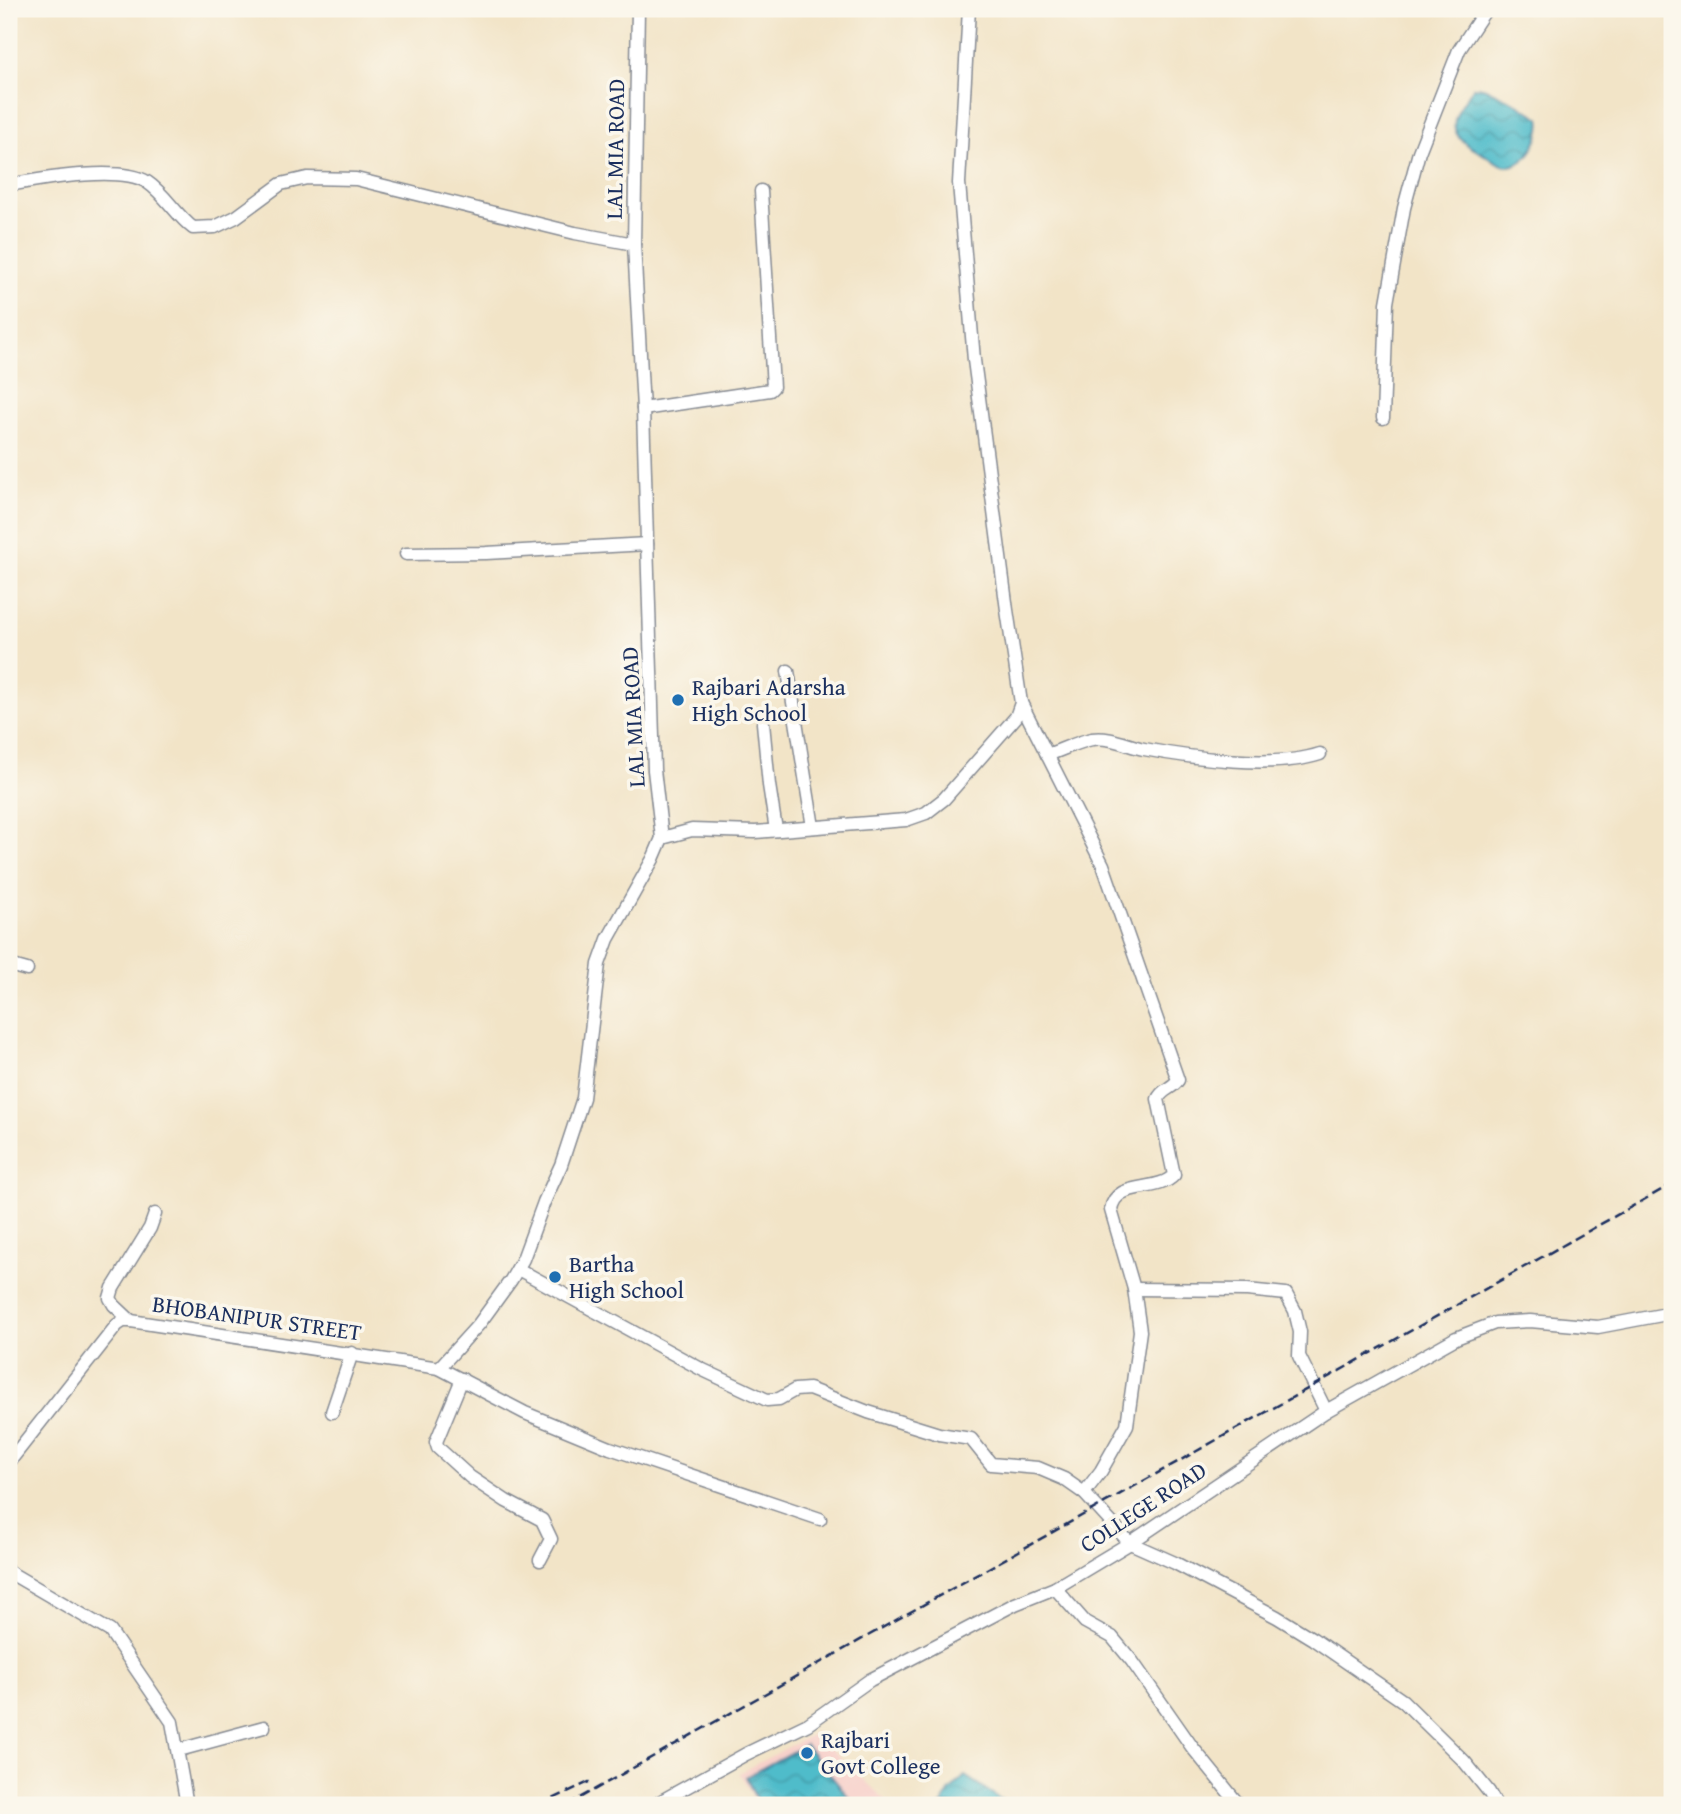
<svg xmlns="http://www.w3.org/2000/svg" width="1681" height="1814" font-family="'Gentium Book Plus',serif">
<defs>
<pattern id="water-waves" width="16" height="10" patternUnits="userSpaceOnUse" patternTransform="scale(1.75)"><rect width="16" height="10" fill="#50bcca"/><path d="M0 5q4-4 8 0t8 0" fill="none" stroke="#4299a7"/></pattern>
</defs>
<rect width="100%" height="100%" fill="#fbf7ec"/>
<filter id="ink" filterUnits="userSpaceOnUse"><feTurbulence type="fractalNoise" baseFrequency=".0143" numOctaves="2"/><feDisplacementMap in="SourceGraphic" scale="14" xChannelSelector="R" yChannelSelector="G"/><feConvolveMatrix kernelMatrix="1 2 1 2 8 2 1 2 1" color-interpolation-filters="sRGB"/></filter>
<filter id="wash" filterUnits="userSpaceOnUse"><feTurbulence type="fractalNoise" baseFrequency=".00686" numOctaves="4" result="noise"/><feDisplacementMap in="SourceGraphic" scale="28" xChannelSelector="R" yChannelSelector="G"/><feGaussianBlur stdDeviation="1.57" result="paint"/><feColorMatrix in="noise" values="0 0 0 0 0 0 0 0 0 0 0 0 0 0 0 0 0 1.4 0 .05"/><feComposite in="paint" operator="in"/></filter>
<g filter="url(#wash)">
<rect width="100%" height="100%" fill="#f2e4c7"/>
<path fill="#f7d0ca" d="M815,1733L880,1795L892,1805H758L739,1773Z"/>
<g fill="url(#water-waves)" stroke="#367694" stroke-width="2">
<path d="M1483,87L1514,102L1540,118C1544,135 1527,167 1507,166C1498,165 1486,155 1478,151C1442,133 1453,116 1473,88Z"/>
<path d="M805,1745L853,1802L851,1805H759L746,1777Z"/>
<path d="M965,1776L1009,1805H942L950,1791Z"/>
</g>
</g>
<g filter="url(#ink)">
<g fill="none" stroke-linecap="round" stroke-linejoin="round">
<defs>
<g id="minor">
<path d="M9,185C41,179 120,165 147,182C165,194 176,215 193,228L215,227L236,217L281,184L307,178L356,179L575,233L634,244"/>
<path d="M643,409L770,390L773,387L761,191"/>
<path d="M1383,418L1387,303L1404,208L1419,152L1459,50L1486,9"/>
<path d="M406,554L486,553L647,544"/>
<path d="M788,671L813,827"/>
<path d="M1021,703L1103,865L1178,1080C1172,1089 1162,1089 1158,1099L1174,1175C1157,1194 1115,1179 1111,1210L1134,1289L1140,1331L1127,1425L1101,1471L1084,1493"/>
<path d="M763,723L769,785L776,830"/>
<path d="M1047,755C1062,750 1077,742 1092,739C1110,736 1128,746 1144,749C1191,758 1275,769 1320,754"/>
<path d="M662,838L692,830L755,832L906,820L926,813L944,799L1016,717L1021,703L1007,610L974,360L959,183L969,9"/>
<path d="M9,965L27,970"/>
<path d="M518,1269L701,1369L767,1400L779,1399L795,1390L809,1389L868,1412L939,1434L971,1439L991,1464L1038,1468L1064,1479L1084,1493L1130,1543L1175,1563L1277,1617L1313,1639L1403,1701L1464,1761L1489,1792L1496,1805"/>
<path d="M1134,1289L1247,1290L1286,1294L1295,1311L1300,1332L1299,1356L1326,1411"/>
<path d="M131,1321L114,1305L110,1298L113,1288L150,1228L155,1214"/>
<path d="M439,1368L479,1324L511,1280L523,1259L544,1202L561,1165L583,1098L599,964L608,939L653,859L662,838L654,770L643,409L634,244L638,9"/>
<path d="M462,1379L436,1442L438,1448L470,1477L506,1501L542,1520L551,1539L540,1560"/>
<path d="M332,1412L352,1353"/>
<path d="M9,1462L117,1325L123,1321H131L439,1368L525,1413L610,1448L820,1519"/>
<path d="M9,1572L110,1631L172,1722L187,1805"/>
<path d="M1055,1588L1085,1622L1112,1637L1132,1661L1192,1747L1239,1805"/>
<path d="M179,1750L264,1727"/>
<path d="M654,1805L746,1754L808,1724L870,1680L1015,1604L1055,1588L1130,1543L1326,1411L1456,1338L1495,1323L1530,1321L1598,1327L1672,1313"/>
</g>
</defs>
<use href="#minor" stroke="#868a92" stroke-width="15"/>
<use href="#minor" stroke="#fff" stroke-width="12"/>
<g stroke="#1b2f5e" stroke-width="2.5" stroke-dasharray="10 5" stroke-linecap="butt">
<path d="M540,1805L593,1780"/>
<path d="M567,1805L1672,1184"/>
</g>
</g>
</g>
<g fill="#1f6fb2" stroke="#fbf7ec" stroke-width="2.5">
<circle cx="678" cy="700" r="7"/>
<circle cx="555" cy="1277" r="7"/>
<circle cx="807" cy="1753" r="7"/>
</g>
<g text-anchor="middle" stroke-width="7" stroke-linejoin="round" paint-order="stroke">
<g font-size="23" fill="#1b2f5e" stroke="#fbf7ec">
<text transform="translate(615 149) rotate(-89)" y="8">LAL MIA ROAD</text>
<text transform="translate(633 717) rotate(-93)" y="8">LAL MIA ROAD</text>
<text transform="translate(257 1318) rotate(8)" y="8">BHOBANIPUR STREET</text>
<text transform="translate(1143 1507) rotate(-33)" y="8">COLLEGE ROAD</text>
</g>
<g font-size="23" fill="#1b2f5e" stroke="#fbf7ec" text-anchor="start">
<text x="692" y="695">Rajbari Adarsha<tspan x="692" dy="26">High School</tspan></text>
<text x="569" y="1272">Bartha<tspan x="569" dy="26">High School</tspan></text>
<text x="821" y="1748">Rajbari<tspan x="821" dy="26">Govt College</tspan></text>
</g>
</g>
<rect width="1681" height="1814" fill="none" stroke="#fbf7ec" stroke-width="35"/>
</svg>
